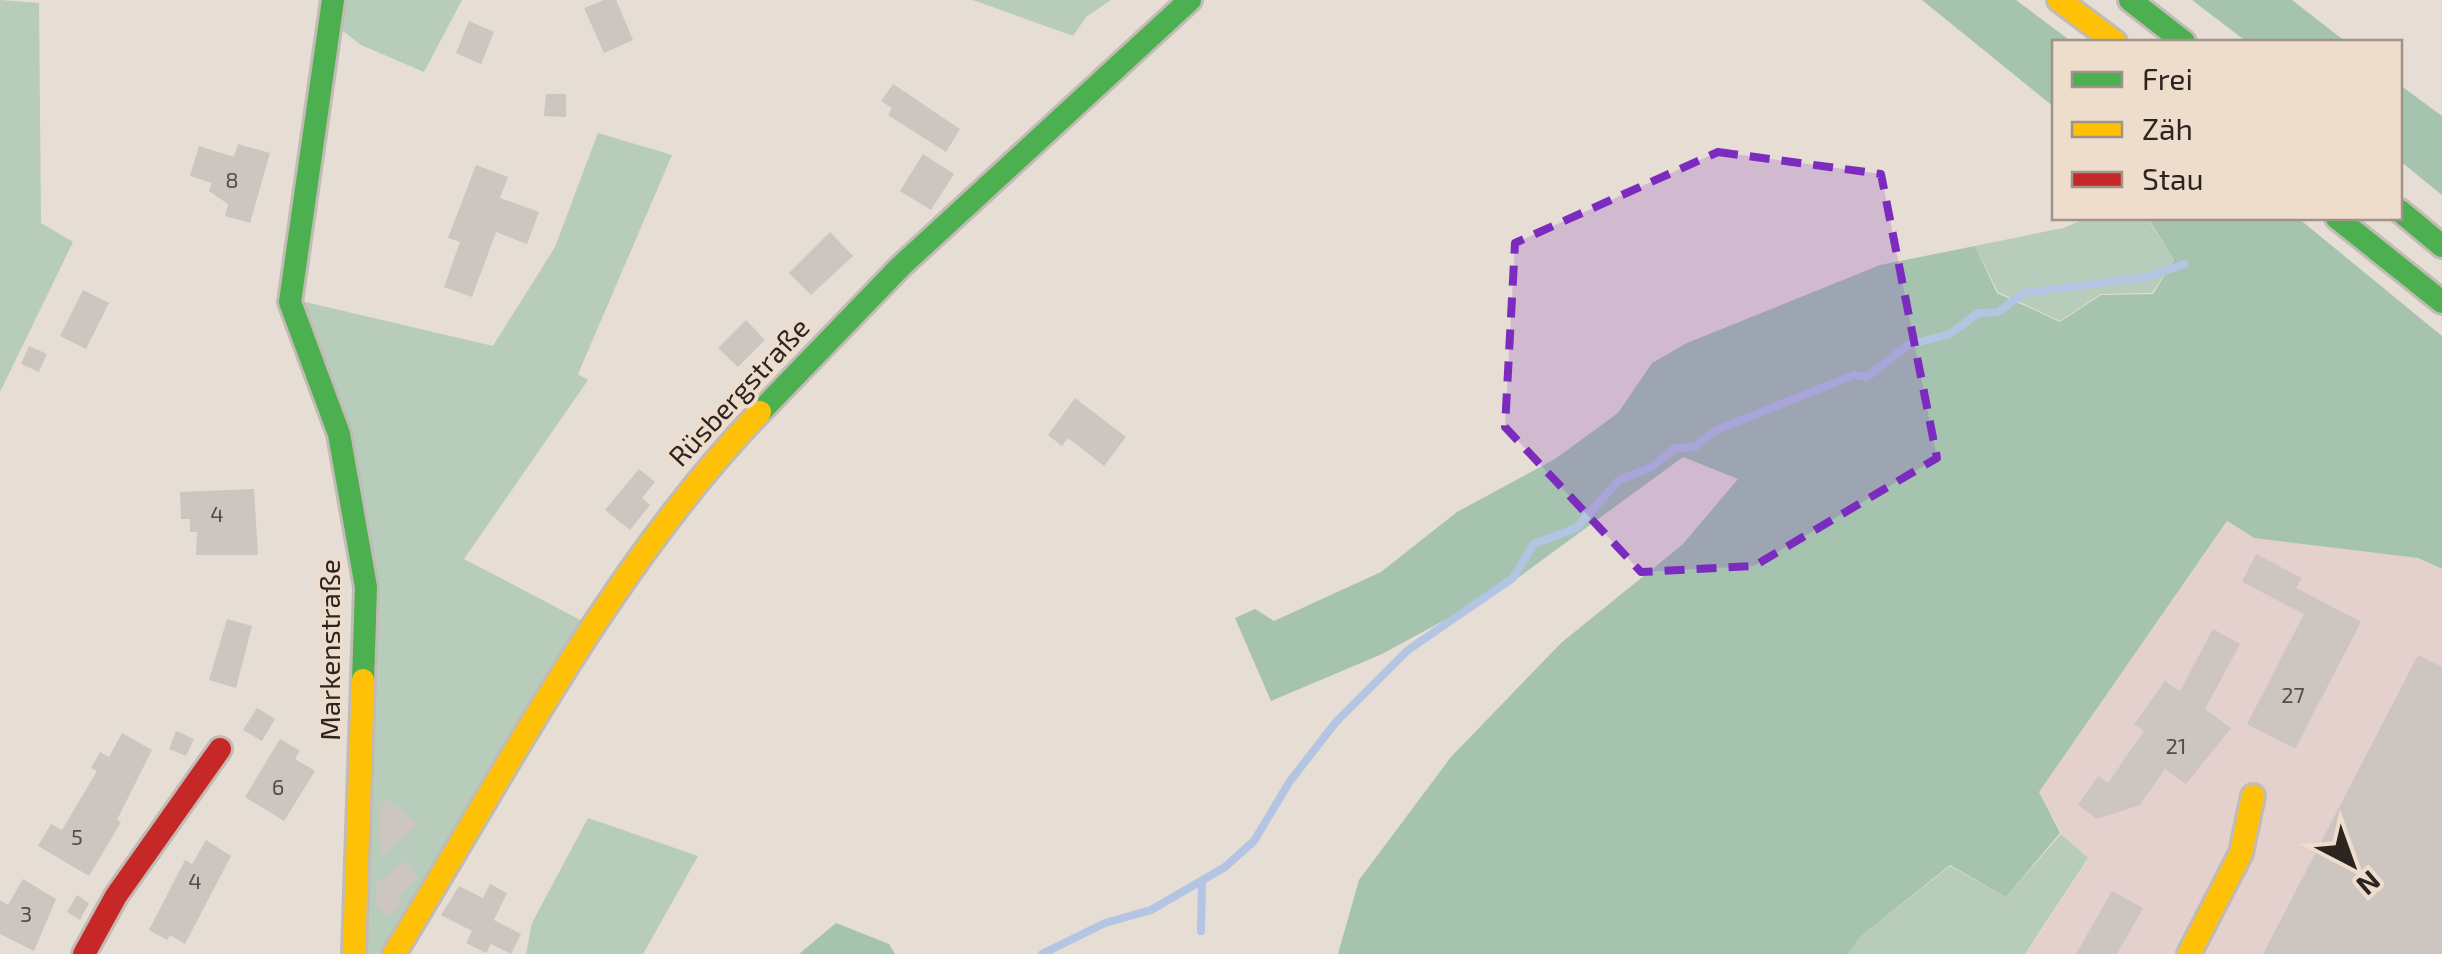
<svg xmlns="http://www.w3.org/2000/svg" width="2442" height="954" font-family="'Exo 2',sans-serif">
<rect width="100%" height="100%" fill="#e6ddd4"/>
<path fill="#e4d1cd" d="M2227,522L2254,538L2417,558L2442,570V954H2026L2088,859L2061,833L2039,792Z"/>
<g fill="#b7ccbb">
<path d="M0,0L39,3L41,223L73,242L0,392Z"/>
<path d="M336,0H462L424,72L361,45L339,28Z"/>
<path d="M973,0H1111L1086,17L1073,36Z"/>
<path d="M598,133L672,155L578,374L588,380L464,559L588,624L379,954H367L373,588L301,301L493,346L555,247Z"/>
<path d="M2087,218H2147L2174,260L2152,293L2101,294L2060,321L1998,292L1975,246L2063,228Z"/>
<path d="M588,818L698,856L643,954H526L532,923Z"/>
<path d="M2061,834L2088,858L2025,954H1848L1860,937L1950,866L2006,897Z"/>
</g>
<g fill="#a6c3af">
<path d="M1922,0H2016L2072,42H2054V107Z"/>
<path d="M2192,0H2292L2346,42H2247Z"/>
<path d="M2400,85L2442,116V195L2400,161Z"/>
<path d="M2148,218H2298L2442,336V569L2418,558L2254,538L2227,521L2039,792L2060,833L2006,897L1950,865L1860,937L1848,954H1338L1359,880L1451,757L1561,643L1682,545L1738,479L1683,457L1504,588L1382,654L1271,701L1235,618L1255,609L1274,621L1381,572L1457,512L1555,459L1618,413L1652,363L1687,343L1880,265L1975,246L1997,293L2060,322L2101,295L2153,294L2174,260Z"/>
<path d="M836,923L889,944L895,954H799Z"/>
</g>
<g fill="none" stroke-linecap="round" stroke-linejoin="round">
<g stroke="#b4c4e3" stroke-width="8">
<path d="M1201,931L1202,881"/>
<path d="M1042,954L1105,923L1151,910L1225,867L1254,841L1290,781L1336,722L1408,650L1513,578L1534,544L1576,528L1619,480L1652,467L1675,448L1695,447L1714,431L1854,375L1867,377L1908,345L1950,334L1978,313L1998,312L2024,293L2147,277L2185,264"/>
</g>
</g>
<g fill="#cdc5bf">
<path d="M604,0H616L633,40L604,53L584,8Z"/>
<path d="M469,21L494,32L481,64L456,53Z"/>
<path d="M893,84L960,129L946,152L888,115L892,108L881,101Z"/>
<path d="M546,94H566V117L544,116Z"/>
<path d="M238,144L270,153L250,223L225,216L228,204L209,191L212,183L190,176L199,146L234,157Z"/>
<path d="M923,154L954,174L931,210L900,191Z"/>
<path d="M476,165L508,177L500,198L539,212L527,244L496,232L472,297L444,287L460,242L448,238Z"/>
<path d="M830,232L853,256L811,295L789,273Z"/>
<path d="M83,290L109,303L86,349L60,336Z"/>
<path d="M746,320L765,340L738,367L718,348Z"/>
<path d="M29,346L47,354L39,372L21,364Z"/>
<path d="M1075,398L1126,437L1104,466L1068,438L1062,446L1048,435Z"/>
<path d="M639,469L655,482L642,498L650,505L630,530L605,510Z"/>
<path d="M254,489L258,555H196L197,532H190V519H181L180,492Z"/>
<path d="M2256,554L2302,578L2296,588L2361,622L2295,749L2247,724L2304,614L2242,582Z"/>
<path d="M227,619L252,626L236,688L209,680Z"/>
<path d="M2213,629L2240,644L2205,709L2231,728L2186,784L2165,769L2140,805L2097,819L2078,805L2098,776L2108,783L2144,731L2134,724L2165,681L2180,691Z"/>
<path d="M2418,655L2442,667V954H2263Z"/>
<path d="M257,708L275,719L262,741L243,730Z"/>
<path d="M176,731L194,739L186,756L169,749Z"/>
<path d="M122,733L152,750L117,820L121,822L89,876L38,846L51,824L62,830L97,771L91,768L100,752L109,757Z"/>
<path d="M280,739L300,751L295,759L315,771L284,821L245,797Z"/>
<path d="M388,799L417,825L381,857L379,807Z"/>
<path d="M206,840L231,856L185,944L170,935L167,940L149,930L185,860L192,864Z"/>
<path d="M403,860L418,877L398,897L402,902L389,918L376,905V884Z"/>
<path d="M23,879L56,899L34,951L0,934V900L8,905Z"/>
<path d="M490,884L507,893L494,920L521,934L511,954L491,944L486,953L466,943L472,931L441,915L459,886L483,898Z"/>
<path d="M2112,891L2143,908L2117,954H2076Z"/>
<path d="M77,895L89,903L80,920L67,912Z"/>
</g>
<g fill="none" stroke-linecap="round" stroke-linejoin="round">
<defs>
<g id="fast">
<path d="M333,0L290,302L339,434L366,587L363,680"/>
<path d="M2130,0L2184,42"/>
<path d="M2400,211L2442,246"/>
<path d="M2337,218L2442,302"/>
<path d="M760,412L900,267L1190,0"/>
</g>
<g id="slow">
<path d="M2059,0L2115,42"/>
<path d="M354,954L363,680"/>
<path d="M394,954C505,773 613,564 760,412"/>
<path d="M2189,954L2241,853L2253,796"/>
</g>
<path id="jam" d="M84,954L116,896L220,749"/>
</defs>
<use href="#fast" stroke="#c2bbb3" stroke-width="28"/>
<use href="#slow" stroke="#c2bbb3" stroke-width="28"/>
<use href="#jam" stroke="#c2bbb3" stroke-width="28"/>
<use href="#fast" stroke="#4caf50" stroke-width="22"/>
<use href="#slow" stroke="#ffc107" stroke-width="22"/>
<use href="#jam" stroke="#c62828" stroke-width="22"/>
</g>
<path fill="#7b2cbf" fill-opacity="0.2" stroke="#7b2cbf" stroke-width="8" stroke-dasharray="20 12" stroke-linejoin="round" d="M1718,152L1881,174L1937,458L1754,566L1641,572L1505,427L1515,243Z"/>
<g text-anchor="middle" stroke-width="8" stroke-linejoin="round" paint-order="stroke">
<g font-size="22" fill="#544d47">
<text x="232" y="188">8</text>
<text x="217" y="522">4</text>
<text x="2293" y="703">27</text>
<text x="2176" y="754">21</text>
<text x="278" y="795">6</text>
<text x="77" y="845">5</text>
<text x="195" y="889">4</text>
<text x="26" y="922">3</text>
</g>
<g font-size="28" fill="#2c251f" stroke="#eedccc">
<text transform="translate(739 392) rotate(-47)" y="10">Rüsbergstraße</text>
<text transform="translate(330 650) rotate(-90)" y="10">Markenstraße</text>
</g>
</g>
<rect x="2052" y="40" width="350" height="180" fill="#eedccc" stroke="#a09387" stroke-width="2.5"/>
<rect x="2072" y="72" width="50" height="15" fill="#4caf50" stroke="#a09387" stroke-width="2.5"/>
<text x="2142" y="90" font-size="30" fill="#2c251f">Frei</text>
<rect x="2072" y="122" width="50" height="15" fill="#ffc107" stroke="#a09387" stroke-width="2.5"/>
<text x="2142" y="140" font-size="30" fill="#2c251f">Zäh</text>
<rect x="2072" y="172" width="50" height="15" fill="#c62828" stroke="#a09387" stroke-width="2.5"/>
<text x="2142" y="190" font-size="30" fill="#2c251f">Stau</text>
<g transform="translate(2352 864) rotate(139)" stroke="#eedccc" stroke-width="8" paint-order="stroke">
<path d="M0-8L18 38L0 25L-18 38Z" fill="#2c251f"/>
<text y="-15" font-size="28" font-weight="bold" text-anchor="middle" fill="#2c251f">N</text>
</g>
</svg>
